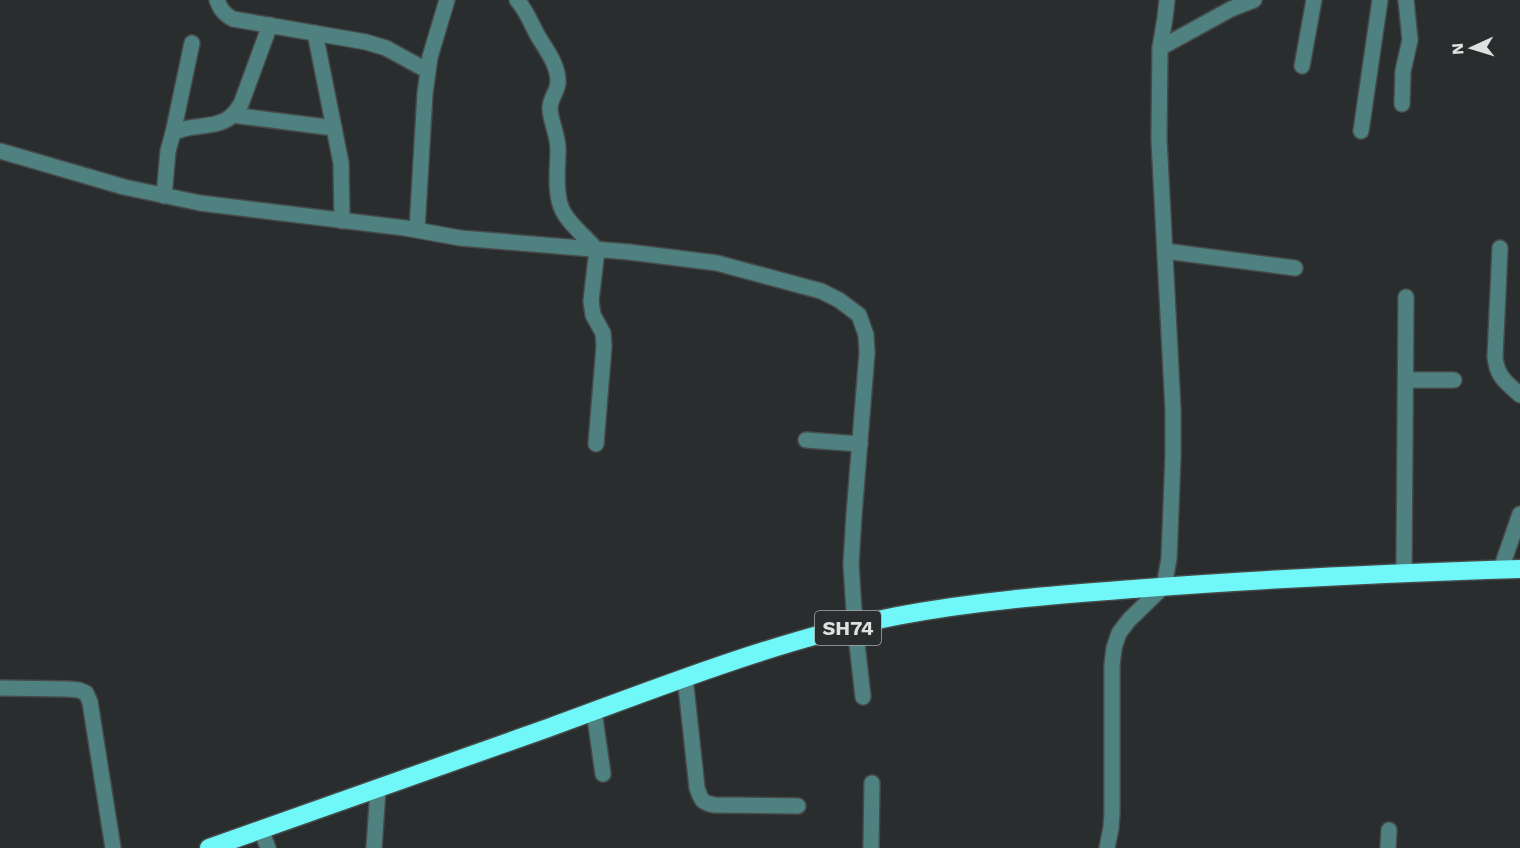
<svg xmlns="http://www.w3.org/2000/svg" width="1520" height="848" font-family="'Work Sans',sans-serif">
<rect width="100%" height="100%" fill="#292d2d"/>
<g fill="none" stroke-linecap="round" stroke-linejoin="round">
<defs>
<g id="minor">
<path d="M217,0C220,9 224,14 233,19L366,42L386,48L428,71"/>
<path d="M517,0C527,11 531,24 538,36C546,50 558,64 558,82C558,91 550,98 550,108C550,121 558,134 558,149C558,166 555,187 560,204C564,220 586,237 597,250L591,301L593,315L603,333L604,346L596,444"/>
<path d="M315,33L341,163L342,221"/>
<path d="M1160,48L1231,9L1254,0"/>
<path d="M1302,66L1314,0"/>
<path d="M1402,104L1403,71L1410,40L1406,0"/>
<path d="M232,115L334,128"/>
<path d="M1361,131L1380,0"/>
<path d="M173,133L192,43"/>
<path d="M0,151L124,187L200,203L405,228L460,238L629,252L717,263L821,291L839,300L859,315L866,335L867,353L854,515L851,564L855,626L863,697"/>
<path d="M164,196L168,151L173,133C191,123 215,130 232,116C235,113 238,108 241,104L270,25"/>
<path d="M417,230L425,93L430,57L447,0"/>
<path d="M1500,248L1495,357C1497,377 1506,382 1520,395"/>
<path d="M1165,251L1295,268"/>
<path d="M1406,380H1454"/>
<path d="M806,440L860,444"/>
<path d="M1501,569L1520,514"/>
<path d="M1404,572L1406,297"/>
<path d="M685,677L697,788C701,800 702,803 715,805L798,806"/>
<path d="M0,688L68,689L79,690L86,693L90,702L113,848"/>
<path d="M594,711L603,774"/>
<path d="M261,829L268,848"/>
<path d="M374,848L378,789"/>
<path d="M871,848L872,783"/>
<path d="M1107,848L1111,828L1112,813V665L1114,648L1119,633L1129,620L1164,586L1169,559L1173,456V410L1159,139L1160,48L1165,18L1167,0"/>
<path d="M1388,848L1389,830"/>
</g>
<path id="highway" d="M209,848C322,807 435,769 548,728C663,686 777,640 897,616C975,601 1055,595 1133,589C1262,579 1391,573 1520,569"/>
</defs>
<use href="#minor" stroke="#464a4a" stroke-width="18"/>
<use href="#highway" stroke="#464a4a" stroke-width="21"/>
<use href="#minor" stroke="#4f8180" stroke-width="15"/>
<use href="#highway" stroke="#6ff8f7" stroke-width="18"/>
</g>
<g text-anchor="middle" stroke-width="4.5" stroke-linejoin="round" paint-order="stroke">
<rect fill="#292d2d" stroke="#a8abaa" stroke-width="1.5" x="815" y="611" width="66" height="34" rx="4.5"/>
<g font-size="20" font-weight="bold" fill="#dee1e0">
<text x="848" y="635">SH74</text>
</g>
</g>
<g transform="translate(1472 48) rotate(266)" stroke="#292d2d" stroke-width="4.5" paint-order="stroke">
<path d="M0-4.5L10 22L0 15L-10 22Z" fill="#dee1e0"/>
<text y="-9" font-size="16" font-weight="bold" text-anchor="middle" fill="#dee1e0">N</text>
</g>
</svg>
